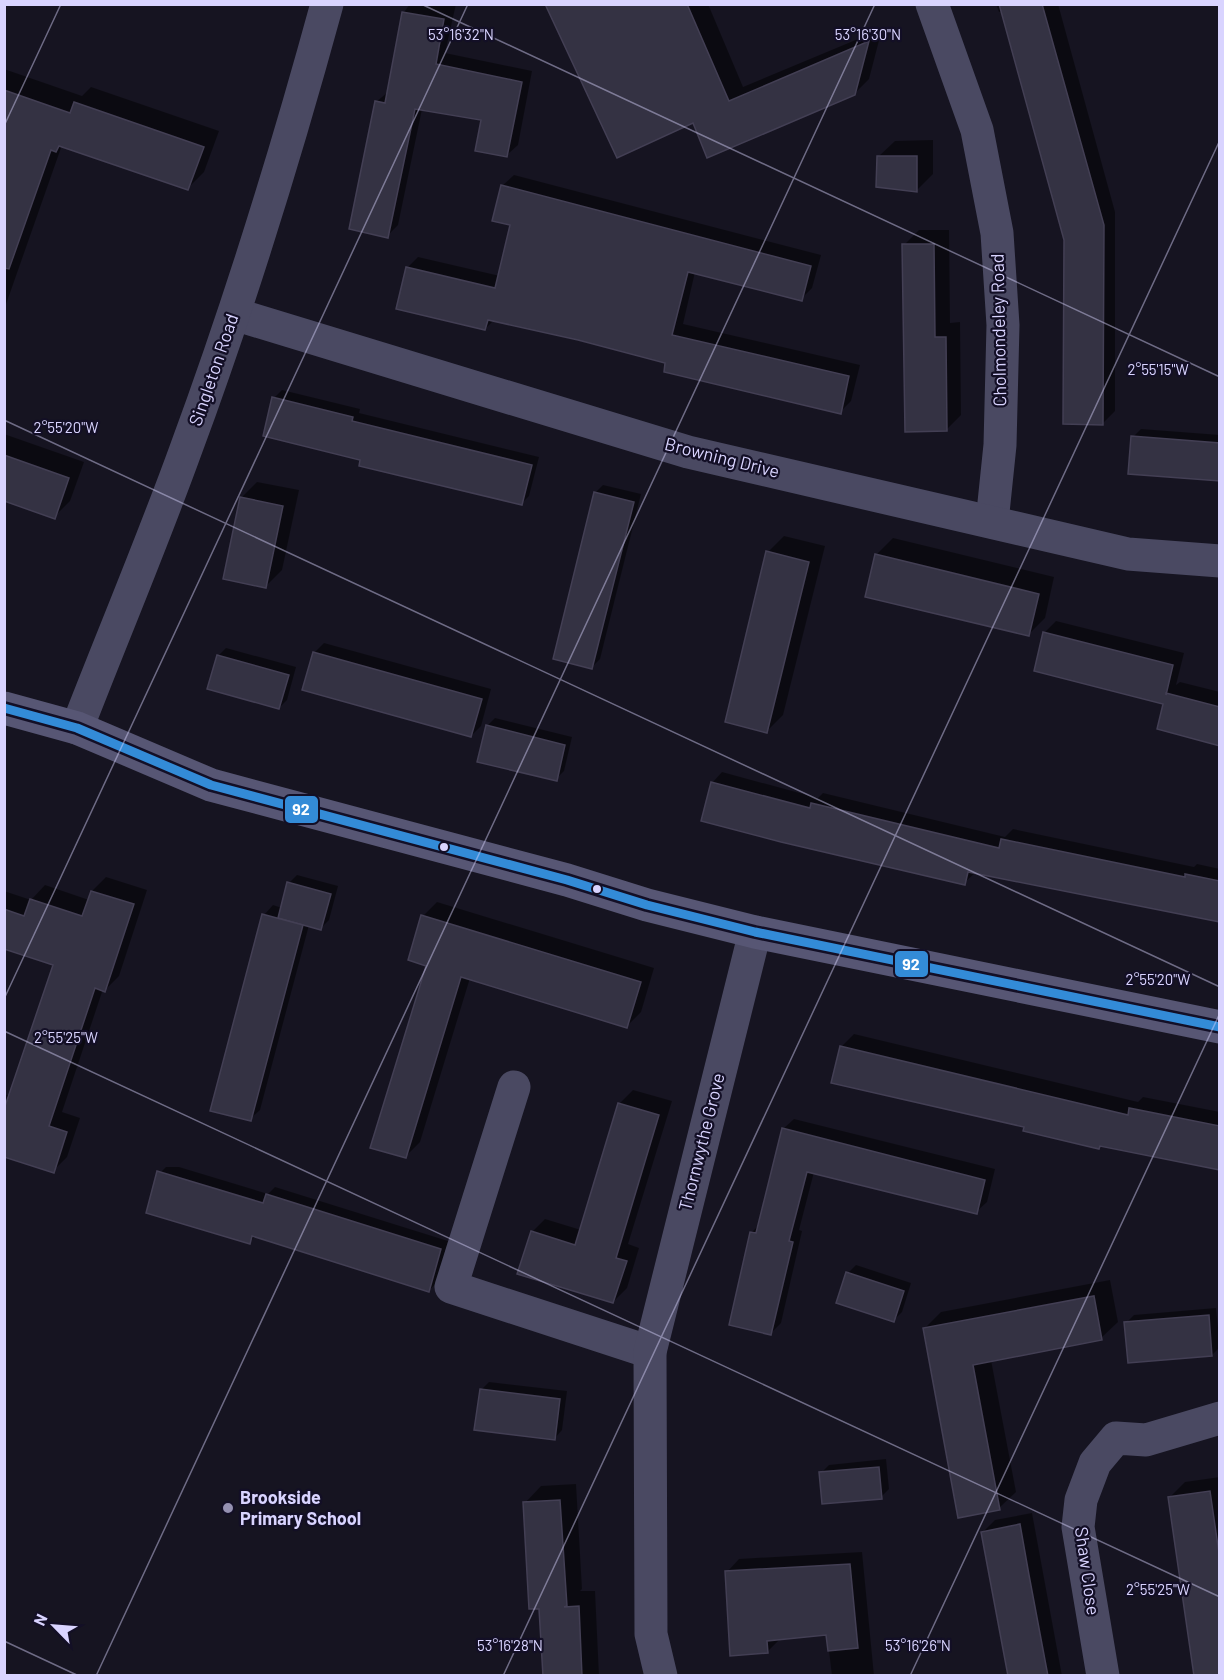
<svg xmlns="http://www.w3.org/2000/svg" width="1224" height="1680" font-family="Barlow,sans-serif">
<rect width="100%" height="100%" fill="#161421"/>
<g fill="#0007">
<path d="M410,4H456L445,53L532,71L518,145L507,155L483,119L422,109L398,225L387,236L376,102L388,92L404,12Z"/>
<path d="M547,4H708L743,87L882,29L869,79L854,94L693,121Z"/>
<path d="M996,4H1058L1115,212V411L1103,423L1066,240L1003,11L999,12Z"/>
<path d="M4,69L82,96L91,87L219,131L204,172L188,188L62,145L4,310Z"/>
<path d="M933,140V174L917,190L878,157L895,141Z"/>
<path d="M514,175L821,255L812,288L801,299L695,272L683,324L860,365L851,401L840,412L667,362L494,320L485,329L407,268L418,257L500,276L512,224L502,186Z"/>
<path d="M919,230H949L950,323L960,322L961,415L946,430L904,245Z"/>
<path d="M282,390L360,409L359,413L539,457L529,496L521,504L362,459L274,398Z"/>
<path d="M1141,429L1220,435V480L1133,437Z"/>
<path d="M4,434L84,462L70,501L54,517L4,499Z"/>
<path d="M257,482L299,490L282,570L266,586L241,498Z"/>
<path d="M603,485L641,494L600,659L592,667L595,493Z"/>
<path d="M784,536L825,546L783,715L767,731L768,552Z"/>
<path d="M893,538L1054,577L1045,618L1028,635L876,555Z"/>
<path d="M1056,621L1184,653L1176,685L1180,682L1220,692V744L1165,703L1044,633Z"/>
<path d="M324,643L491,689L481,726L471,736L314,653Z"/>
<path d="M226,648L296,667L287,700L279,708L218,656Z"/>
<path d="M495,718L572,737L564,771L556,779L487,726Z"/>
<path d="M722,772L818,798L823,793L1005,837L1013,829L1194,867L1197,864L1220,869V921L976,872L964,883L712,783Z"/>
<path d="M297,875L338,886L329,920L321,928L309,925L260,1110L250,1119L264,915L273,905L282,908L289,883Z"/>
<path d="M106,877L147,890L119,976L105,990L103,989L62,1112L80,1118L67,1157L53,1171L4,1156V1094L10,1096L55,964L4,948V891L31,900L45,885L89,900L92,891Z"/>
<path d="M437,902L654,968L641,1012L627,1026L470,978L420,1142L405,1157L427,965L423,916Z"/>
<path d="M854,1034L1138,1102L1143,1097L1220,1112V1169L1026,1126L841,1047Z"/>
<path d="M633,1090L672,1101L628,1244L639,1248L627,1288L613,1302L532,1232L545,1219L581,1230L619,1104Z"/>
<path d="M794,1119L995,1169L987,1202L976,1212L814,1172L799,1230L802,1231L781,1323L771,1333L751,1233L760,1224L783,1129Z"/>
<path d="M166,1167H179L268,1194L275,1187L448,1241L437,1283L429,1290L256,1236L249,1242L158,1175Z"/>
<path d="M856,1265L911,1283L902,1312L894,1320L848,1273Z"/>
<path d="M1110,1280L1118,1322L1101,1338L991,1360L1016,1492L999,1508L924,1329L941,1312Z"/>
<path d="M1216,1308L1220,1347L1212,1355L1126,1323L1134,1315Z"/>
<path d="M489,1382L567,1391L562,1430L555,1438L481,1390Z"/>
<path d="M886,1459L889,1489L881,1497L821,1473L829,1465Z"/>
<path d="M1220,1477V1676L1169,1498L1185,1482Z"/>
<path d="M576,1484L582,1589L580,1591H595L599,1676H544L540,1607L525,1503L541,1486Z"/>
<path d="M1032,1513L1062,1676H1006L1009,1675L983,1532L995,1520Z"/>
<path d="M862,1552L874,1676H832L827,1634L779,1640L767,1652L727,1572L739,1559Z"/>
</g>
<g fill="#343243" stroke="#433f54" stroke-width="1.5">
<path d="M545,4H687L729,101L869,41L855,95L707,158L693,123L617,158Z"/>
<path d="M999,4H1042L1104,225L1103,425L1063,424L1064,240Z"/>
<path d="M402,12L444,19L436,64L522,82L507,157L475,151L481,120L415,109L388,238L349,229L375,101L385,103Z"/>
<path d="M4,90L70,113L74,102L204,147L188,190L59,146L56,152L51,150L9,269L4,268Z"/>
<path d="M877,156H917V192L876,187Z"/>
<path d="M501,185L811,266L802,301L688,272L672,335L849,376L841,414L664,372L665,363L578,340L488,320L485,330L396,309L406,267L495,288L510,225L492,221Z"/>
<path d="M902,244H934L935,337H946L947,431L905,432Z"/>
<path d="M272,397L353,417L352,421L532,465L522,505L359,466L360,460L263,436Z"/>
<path d="M1131,436L1220,443V481L1128,474Z"/>
<path d="M4,455L69,478L55,519L4,501Z"/>
<path d="M594,492L634,502L592,669L553,659Z"/>
<path d="M240,497L283,506L266,588L223,579Z"/>
<path d="M766,551L809,562L767,733L725,722Z"/>
<path d="M875,554L1039,594L1029,636L865,597Z"/>
<path d="M1043,632L1173,665L1166,695V693L1220,707V746L1157,729L1163,704L1034,671Z"/>
<path d="M313,652L482,699L471,737L302,690Z"/>
<path d="M217,655L289,675L279,709L207,689Z"/>
<path d="M486,725L565,745L557,781L477,762Z"/>
<path d="M711,782L810,808L811,803L999,848L1001,839L1185,877V874L1220,881V922L968,872L965,885L781,842L701,821Z"/>
<path d="M287,882L331,894L321,930L278,918Z"/>
<path d="M91,891L134,904L105,992L95,988L49,1126L67,1132L54,1173L4,1157V1109L53,965L4,949V909L24,916L30,899L82,916Z"/>
<path d="M262,914L303,925L251,1121L210,1111Z"/>
<path d="M421,915L641,982L627,1028L461,977L406,1158L370,1148L426,966L408,960Z"/>
<path d="M840,1046L1128,1115L1129,1108L1220,1126V1170L1100,1146L1099,1149L1023,1131L1024,1127L831,1083Z"/>
<path d="M618,1103L659,1115L616,1258L627,1261L613,1303L517,1274L531,1231L575,1245Z"/>
<path d="M782,1128L985,1180L977,1214L807,1172L789,1241L793,1242L771,1335L729,1325L750,1232L756,1233Z"/>
<path d="M157,1171L263,1203L266,1194L441,1249L429,1292L252,1236L250,1244L146,1213Z"/>
<path d="M846,1272L904,1291L894,1322L836,1303Z"/>
<path d="M1094,1296L1102,1340L973,1365L1000,1510L958,1518L923,1328Z"/>
<path d="M1209,1315L1212,1356L1128,1363L1124,1322Z"/>
<path d="M480,1389L560,1399L555,1440L474,1430Z"/>
<path d="M879,1467L882,1499L822,1504L819,1472Z"/>
<path d="M1210,1491L1220,1560V1676H1194L1168,1497Z"/>
<path d="M560,1500L567,1606L564,1607L579,1606L582,1676H543L539,1609H529L523,1502Z"/>
<path d="M1020,1524L1029,1575L1048,1676H1008L981,1532Z"/>
<path d="M850,1564L858,1648L828,1651L826,1635L767,1641L768,1653L730,1656L725,1571Z"/>
</g>
<g fill="none" stroke-linecap="round" stroke-linejoin="round">
<g stroke="#4a4962" stroke-width="33">
<path d="M932,4L977,130L997,233L1003,325L1000,445L992,522"/>
<path d="M234,314L688,452L1128,554L1220,561"/>
<path d="M77,728C113,635 152,543 186,449C240,303 286,154 327,4"/>
<path d="M514,1087L451,1287L650,1352"/>
<path d="M661,1676L651,1634L650,1352L755,932"/>
<path d="M1103,1676L1078,1527L1081,1500L1095,1463L1116,1438L1146,1440L1220,1418"/>
</g>
<path stroke="#575674" stroke-width="33" d="M4,708L77,728L211,785L567,880L647,905L755,932L1220,1027"/>
<defs>
<path id="bus-1" d="M4,708L77,728L211,785L567,880L647,905L755,932L1220,1027"/>
</defs>
<use href="#bus-1" stroke="#130f26" stroke-width="14"/>
<use href="#bus-1" stroke="#338bd7" stroke-width="9"/>
</g>
<path fill="none" stroke="#d9d4ff" stroke-width="1.5" stroke-opacity="0.45" d="M421,4L1220,377M4,126L61,4M4,420L1220,987M4,999L468,4M4,1031L1220,1597M4,1641L79,1676M96,1676L875,4M503,1676L1220,140M910,1676L1220,1013"/>
<g fill="#d9d4ff" stroke="#130f26" stroke-width="2">
<circle cx="444" cy="847" r="5"/>
<circle cx="597" cy="889" r="5"/>
</g>
<circle fill="#9591b1" stroke="#130f26" stroke-width="2" cx="228" cy="1508" r="6"/>
<g text-anchor="middle" stroke-width="4.5" stroke-linejoin="round" paint-order="stroke">
<g font-size="18" fill="#d9d4ff" stroke="#130f26">
<text transform="translate(999 330) rotate(-91)" y="6">Cholmondeley Road</text>
<text transform="translate(214 370) rotate(-71)" y="6">Singleton Road</text>
<text transform="translate(722 458) rotate(14)" y="6">Browning Drive</text>
<text transform="translate(702 1142) rotate(-76)" y="6">Thornwythe Grove</text>
<text transform="translate(1087 1571) rotate(82)" y="6">Shaw Close</text>
</g>
<g font-size="18" font-weight="bold" fill="#d9d4ff" stroke="#130f26" text-anchor="start">
<text x="240" y="1504">Brookside<tspan x="240" dy="21">Primary School</tspan></text>
</g>
</g>
<g font-size="15" text-anchor="middle" fill="#d9d4ff" stroke="#130f26" stroke-width="4.5" stroke-linejoin="round" paint-order="stroke">
<text x="461" y="40">53°16'32"N</text>
<text x="868" y="40">53°16'30"N</text>
<text x="1158" y="375">2°55'15"W</text>
<text x="66" y="433">2°55'20"W</text>
<text x="1158" y="985">2°55'20"W</text>
<text x="66" y="1043">2°55'25"W</text>
<text x="1158" y="1595">2°55'25"W</text>
<text x="510" y="1651">53°16'28"N</text>
<text x="918" y="1651">53°16'26"N</text>
</g>
<g stroke="#130f26" stroke-width="2">
<rect x="284" y="795" width="35" height="29" rx="6" fill="#338bd7"/>
<rect x="894" y="950" width="35" height="28" rx="6" fill="#338bd7"/>
</g>
<g font-size="16" text-anchor="middle" font-weight="bold" fill="#fff">
<text x="301" y="815">92</text>
<text x="911" y="970">92</text>
</g>
<rect width="1224" height="1680" fill="none" stroke="#d9d4ff" stroke-width="12"/>
<g transform="translate(54 1626) rotate(295)" stroke="#130f26" stroke-width="4.5" paint-order="stroke">
<path d="M0-4.5L10 22L0 15L-10 22Z" fill="#d9d4ff"/>
<text y="-9" font-size="16" font-weight="bold" text-anchor="middle" fill="#d9d4ff">N</text>
</g>
</svg>
